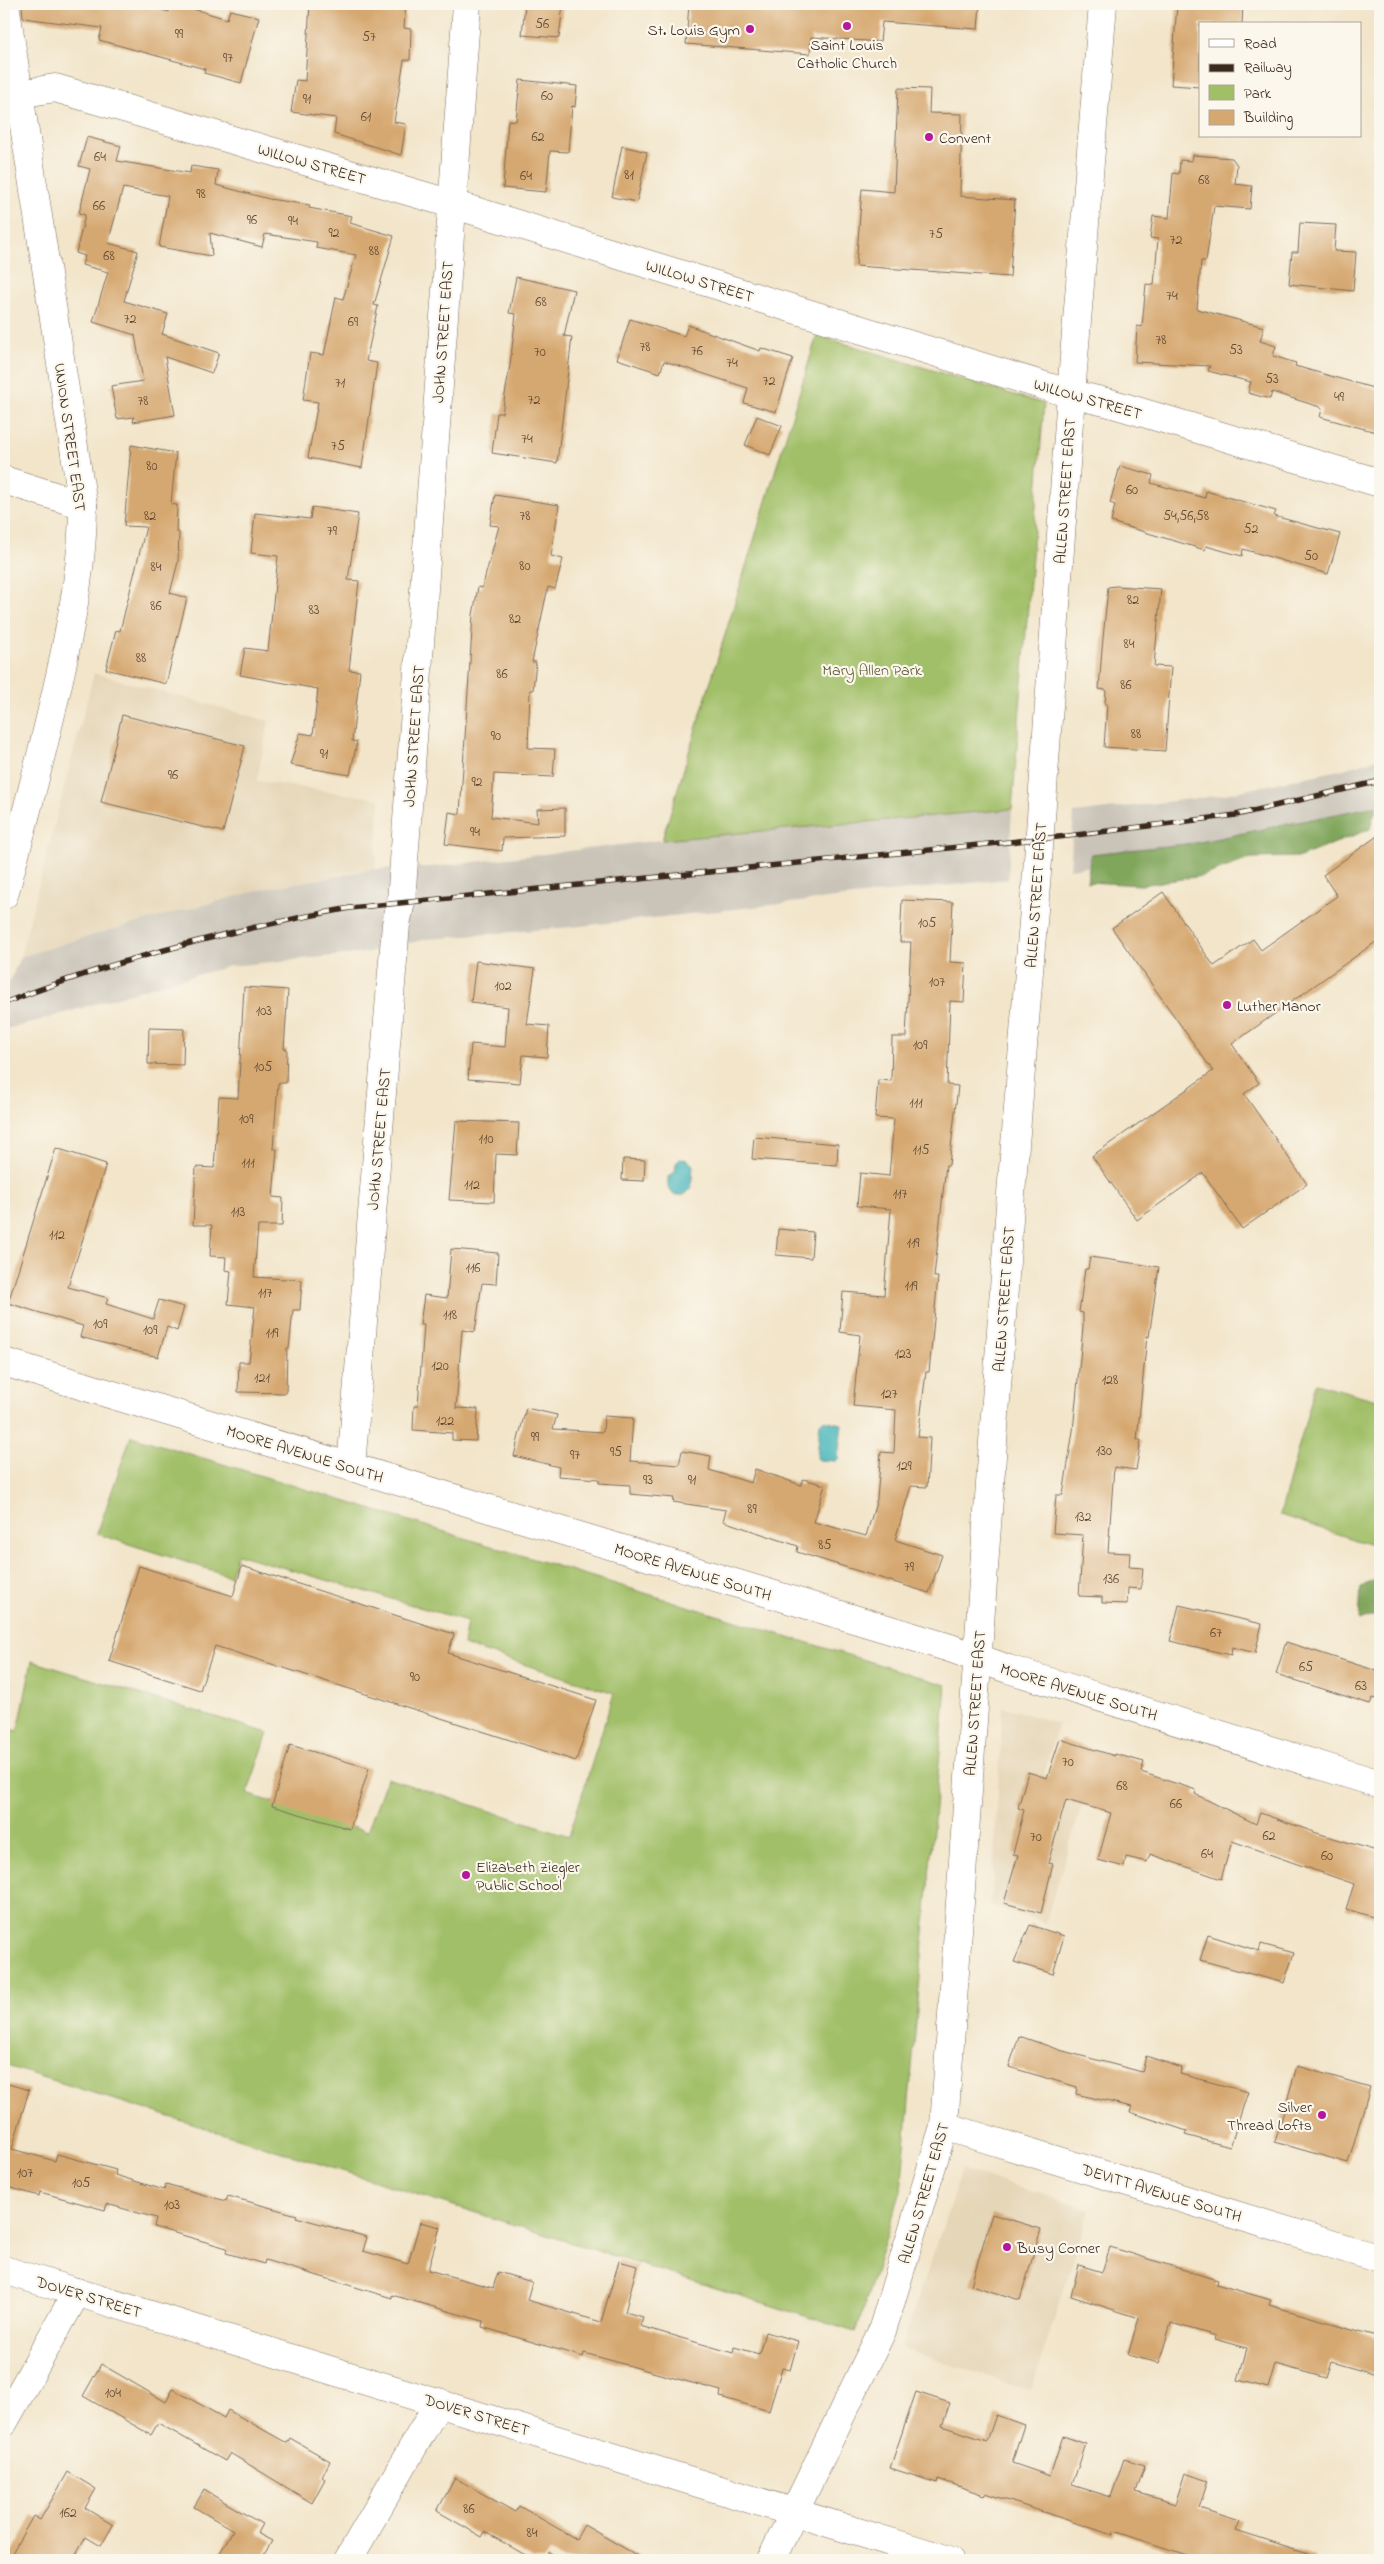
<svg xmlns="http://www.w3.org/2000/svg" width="1384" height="2564" font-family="'Indie Flower',sans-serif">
<rect width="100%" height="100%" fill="#fbf7ec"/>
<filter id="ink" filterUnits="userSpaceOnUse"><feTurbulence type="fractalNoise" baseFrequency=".02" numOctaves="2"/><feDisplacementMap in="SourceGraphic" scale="10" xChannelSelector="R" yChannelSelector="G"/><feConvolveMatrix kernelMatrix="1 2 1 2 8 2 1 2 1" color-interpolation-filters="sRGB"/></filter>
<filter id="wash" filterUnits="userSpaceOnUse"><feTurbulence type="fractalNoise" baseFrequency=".0096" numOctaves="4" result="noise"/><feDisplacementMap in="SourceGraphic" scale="20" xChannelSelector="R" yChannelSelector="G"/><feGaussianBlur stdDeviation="1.12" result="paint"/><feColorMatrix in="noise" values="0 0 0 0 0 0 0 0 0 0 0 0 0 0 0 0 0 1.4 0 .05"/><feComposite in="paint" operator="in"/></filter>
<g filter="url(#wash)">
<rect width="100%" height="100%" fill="#f2e5ca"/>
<g fill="#e5d6b7">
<path d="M94,673L269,721L257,781L380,799L375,869L334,875L100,933L20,957Z"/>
<path d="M1003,1706L1058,1724L1044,1774L1087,1789L1045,1923L991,1905Z"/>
<path d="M962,2170L1090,2209L1031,2391L901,2348Z"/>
</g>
<g fill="#c9c3b8">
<path d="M1380,758V814L1220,850L1070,869L1074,813L1216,796L1340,770Z"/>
<path d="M1012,809L1008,879L571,927L427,939L365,953L230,966L147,988L28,1024L4,1029V995L20,957L100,933L264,889L375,869L432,867L662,840Z"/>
</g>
<g fill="#a1bf67" stroke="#6e7442">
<path d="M817,335L1044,404L1012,809L662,840Z"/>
<path d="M1316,1383L1380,1401V1548L1280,1515Z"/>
<path d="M131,1436L946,1685L901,2191L856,2332L4,2065V1728L18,1731L32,1661L268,1733L247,1794L367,1832L387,1778L569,1836L614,1693L463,1645L467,1621L237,1554L230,1576L97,1534Z"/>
</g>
<g fill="#80a65c" stroke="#5e683d">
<path d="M1376,806L1370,829L1300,857L1252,858L1202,876L1141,885L1087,882L1091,854L1195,843Z"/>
<path d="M1380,1577V1614L1359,1621L1361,1587Z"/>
</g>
<g fill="#43b4ba" stroke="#3f6f6c">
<path d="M680,1159L688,1160L693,1165L691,1189L684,1195H674L668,1187V1177L675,1172L676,1163Z"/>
<path d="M823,1420L842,1424L838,1459L835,1461L819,1460L817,1458L820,1423Z"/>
</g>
<g id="blocks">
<g fill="#d6a871">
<path d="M22,4H136L169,12L171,4H177L227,19L230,10L259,17L241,83L204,73L205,69L99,40L102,28L23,18Z"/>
<path d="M310,4H406L404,28L411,29L410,60H404L394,122L406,124L401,155L334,134L336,118L291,112L296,80L305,81Z"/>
<path d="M525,4H563L559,38L522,35Z"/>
<path d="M689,4H980L978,29L882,22L880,42L811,37L810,54L686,44Z"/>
<path d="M1177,4H1243L1242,24H1200V87L1171,85Z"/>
<path d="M520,80L577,86L575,107L572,106L568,152L550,151L546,192L503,188L508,120L516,121Z"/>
<path d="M898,88L930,89L929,113L962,114L960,196L1015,200L1010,277L856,266L862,189L894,192Z"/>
<path d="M87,137L121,146L117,161L190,173L191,166L218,170L216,185L269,199L310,205L309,208L352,216L350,223L394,236L374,305L378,306L366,361L377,363L362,468L308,458L318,402L303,400L310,353L324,355L336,297L343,299L356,255L316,248L317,242L265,234L262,247L210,233L212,256L159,247L168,196L123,188L108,243L138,251L124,301L168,314L162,334L219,353L212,373L165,357L175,415L133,422L134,417L117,419L111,386L143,381L135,335L93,322L108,272L82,265L85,256L76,253L85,215L79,213L90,169L79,166Z"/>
<path d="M622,146L647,152L637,202L612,197Z"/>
<path d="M1193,155L1232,158L1237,165L1235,184L1252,186L1250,209L1214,206L1206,261H1201L1197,309L1264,327L1260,341L1276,346L1273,356L1296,363L1295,366L1380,390V433L1320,417L1322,409L1320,407L1272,392L1270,399L1248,393L1251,382L1208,371L1210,366L1135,362L1137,326L1142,327L1146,284L1154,285L1158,239L1150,238L1153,216L1169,218L1173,173L1179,174L1180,160L1192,161Z"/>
<path d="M1300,223L1336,225L1334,251L1356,252L1353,291L1289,284L1292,252H1298Z"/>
<path d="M516,277L574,290L564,336L572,337L557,463L492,453L497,413H502L510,365L516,314L509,313Z"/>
<path d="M630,319L684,336L688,325L760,351L761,348L793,358L776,412L744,403L748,388L664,361L660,373L617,359Z"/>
<path d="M757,416L782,426L770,455L745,445Z"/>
<path d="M131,445L176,453L171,504L177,505L176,532H179L178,562L170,593L187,598L166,684L106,669L116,630L120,631L146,527L124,526Z"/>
<path d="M1120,466L1153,475L1151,483L1205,498L1206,491L1276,511L1274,516L1340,534L1328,574L1243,549L1242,556L1206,546L1205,550L1111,522L1115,505L1110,503Z"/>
<path d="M495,495L559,505L551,556L563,559L555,589L548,587L532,662H536L533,690H530L528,748L555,749L553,777L494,774L491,817L538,823L537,809L565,808V836L503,838L502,851L445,844L449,812L460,814L473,615L478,587L482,588L499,526L490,525Z"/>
<path d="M312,507L358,514L348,580L359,581L349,670L360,671L352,741L357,742L350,775L290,765L300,733L313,735L318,689L240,675L245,648L268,651L278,556L251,553L255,513L310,519Z"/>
<path d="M1116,586L1161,589L1154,666L1171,667L1165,751L1104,747L1107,704H1105L1106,690L1099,689L1102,649L1108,587Z"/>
<path d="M122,715L245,746L223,832L101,802Z"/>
<path d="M1380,834V939L1232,1044L1259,1083L1244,1094L1307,1184L1242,1229L1203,1173L1137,1220L1092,1156L1213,1071L1112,928L1163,892L1214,966L1253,939L1261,950L1337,896L1323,875Z"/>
<path d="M902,900L953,902L950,962L966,963L964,1002L950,1001L947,1085L958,1086L949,1165H946L934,1277H938L929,1372H926L918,1437L930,1438L927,1487L911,1486L895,1540L942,1555L929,1593L797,1552L798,1546L723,1521L726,1510L673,1502L674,1498L630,1494V1485L599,1483V1479L558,1476L559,1467L514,1456L526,1408L557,1415L553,1429L603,1432L604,1416L633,1418L630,1461L679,1465L682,1451L711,1456L709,1470L751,1483L755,1469L801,1485L803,1479L825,1485L814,1522L866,1536L877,1499L881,1452L894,1453L896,1410L853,1406L860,1335L840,1332L843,1292L884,1295L891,1209L857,1206L860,1173L889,1176L894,1119L875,1118L878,1080L891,1081L892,1037H906L911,942H900Z"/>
<path d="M476,961L535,969L527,1024L549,1026L547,1057L523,1055L520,1083L468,1079L471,1044L505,1047L508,1007L471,1002Z"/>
<path d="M244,987L288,990L284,1049H287L286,1083H278L273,1149H277L273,1197L283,1198L282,1226H258L254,1277L302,1280L300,1310H293L289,1349L287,1348L286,1393L238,1392L239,1362H249L255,1307L228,1304L231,1271L225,1270L226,1257L210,1256L212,1225H193L196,1167L214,1168L219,1097L238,1098Z"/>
<path d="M149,1028L184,1029L183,1065L148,1064Z"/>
<path d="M456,1121L519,1123L517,1155L496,1154L494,1202L449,1200Z"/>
<path d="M754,1137L838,1144L837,1165L752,1159Z"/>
<path d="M56,1148L106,1164L68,1287L108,1298L106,1304L153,1319L159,1300L184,1307L177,1331L167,1327L158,1357L80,1337L83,1326L8,1303Z"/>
<path d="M623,1159L645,1160L644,1181L622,1180Z"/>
<path d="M778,1229L813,1232L811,1258L776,1255Z"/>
<path d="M451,1249L498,1253L496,1284L482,1283L475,1332L462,1330L456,1408L478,1409L476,1441L452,1440V1433L413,1430L414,1406H418L424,1325H420L424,1295L447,1298Z"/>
<path d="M1090,1257L1159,1267L1149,1337L1147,1336L1137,1440H1141L1136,1470L1114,1467L1108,1552L1130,1553L1129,1567L1143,1568L1141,1589L1128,1588L1127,1604L1102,1603V1597L1079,1596L1083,1535L1053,1533L1056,1495H1063L1073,1431L1083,1327V1313L1079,1312L1085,1269H1088Z"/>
<path d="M139,1566L233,1596L242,1566L454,1634L448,1653L596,1700L576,1761L215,1646L200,1690L109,1661Z"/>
<path d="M1179,1605L1262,1624L1255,1653L1232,1647L1231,1655L1170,1641Z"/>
<path d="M1286,1642L1380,1672V1700L1373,1698L1370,1704L1276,1674Z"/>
<path d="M1060,1739L1115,1756V1754L1144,1762L1141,1772L1196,1790L1195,1794L1256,1824L1260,1813L1317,1833L1380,1852V1919L1346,1909L1354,1884L1232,1841L1221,1879L1150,1854L1147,1862L1126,1857L1124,1867L1098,1860L1111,1813L1066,1800L1048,1863L1053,1864L1041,1913L1004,1903L1018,1855L1013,1854L1024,1810L1018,1808L1028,1772L1047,1778Z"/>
<path d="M290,1745L369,1768L350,1829L272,1806Z"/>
<path d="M1030,1925L1064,1936L1053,1974L1014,1962Z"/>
<path d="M1208,1935L1259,1951L1261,1944L1294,1953L1284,1983L1200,1960Z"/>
<path d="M1019,2036L1063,2051L1142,2072L1146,2056L1182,2068L1180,2074L1248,2092L1230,2147L1185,2135L1187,2131L1130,2112L1132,2107L1076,2094L1077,2087L1009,2067Z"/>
<path d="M1297,2066L1370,2087L1348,2163L1275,2142Z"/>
<path d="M8,2084L29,2090L12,2149L55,2161L57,2154L116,2170L115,2175L164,2190L166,2184L226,2201L228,2196L297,2215L296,2217L367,2237L363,2251L408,2264L420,2222L440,2227L428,2270L493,2288L498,2272L532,2282L527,2300L601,2322L619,2261L637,2266L625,2312L643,2317L640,2326L733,2353L734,2347L759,2354L765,2332L798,2341L790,2370L782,2368L769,2411L720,2397L721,2391L584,2353L583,2357L482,2327L483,2321L392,2295V2298L265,2260L264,2264L226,2253L227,2248L154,2227L156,2218L107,2204L105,2210L40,2192L39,2196L4,2186V2100Z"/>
<path d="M992,2214L1041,2229L1020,2300L971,2285Z"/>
<path d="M1110,2247L1217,2280L1216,2284L1271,2300L1269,2305L1380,2337V2376L1331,2362L1326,2378L1275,2364L1268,2388L1238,2380L1247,2348L1215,2339L1216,2336L1171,2323L1159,2363L1128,2355L1139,2318L1071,2296L1079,2265L1102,2272Z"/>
<path d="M101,2364L166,2402L173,2389L224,2418L228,2410L287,2443L290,2438L330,2461L322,2477L325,2479L312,2503L230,2453L225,2461L158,2423L151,2435L83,2396Z"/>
<path d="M916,2392L950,2403L942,2426L987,2441L996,2415L1024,2425L1012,2463L1050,2476L1063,2436L1086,2444L1072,2485L1111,2497L1124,2459L1145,2465L1136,2492L1175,2504L1185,2473L1208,2481L1199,2508L1240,2521L1236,2531L1313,2556V2560H1202L1114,2531L1113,2535L985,2493L984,2495L938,2479L937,2483L890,2468Z"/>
<path d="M68,2472L96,2489L85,2508L113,2525L101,2546L86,2537L73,2560H8L33,2516L40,2520Z"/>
<path d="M455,2478L515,2512L519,2506L576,2539L584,2525L645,2560H564L549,2552L544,2560H534L485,2532L482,2537L437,2511Z"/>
<path d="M204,2490L262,2524L257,2533L272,2541L261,2560H216L233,2530L194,2507Z"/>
</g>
</g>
</g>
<g filter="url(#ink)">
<use href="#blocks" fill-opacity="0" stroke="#7b6b5a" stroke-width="1"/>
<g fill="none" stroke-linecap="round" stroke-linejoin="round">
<defs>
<g id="minor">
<path d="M19,94L55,88L452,204L1071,394L1110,403L1380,483"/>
<path d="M4,480L83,505"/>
<path d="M4,895C25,819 45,744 62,666C73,613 83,560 83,505L5,4"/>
<path d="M4,1362L950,1648L1008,1669L1380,1784"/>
<path d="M351,1467L396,924L401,902L467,4"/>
<path d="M944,2126L1380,2259"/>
<path d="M4,2270L949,2560"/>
<path d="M4,2422L77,2292"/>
<path d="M348,2560L439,2402"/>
<path d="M771,2560L882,2331L944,2126L1009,1219L1038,860L1071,394L1103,4"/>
</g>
</defs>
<use href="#minor" stroke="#7b6b5a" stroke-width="29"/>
<use href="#minor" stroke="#fff" stroke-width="28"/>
<defs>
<path id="rail" d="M4,1003C115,960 233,929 350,908L1068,836L1236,815L1380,781"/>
</defs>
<use href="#rail" stroke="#3b2a1e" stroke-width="5.5"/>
<use href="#rail" stroke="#fbf7ec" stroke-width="4" stroke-dasharray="11" stroke-linecap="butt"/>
</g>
</g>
<g fill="#b5179e" stroke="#fbf7ec" stroke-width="2">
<circle cx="847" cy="26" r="5"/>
<circle cx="750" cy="29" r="5"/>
<circle cx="929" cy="137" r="5"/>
<circle cx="1227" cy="1005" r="5"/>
<circle cx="466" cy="1875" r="5"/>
<circle cx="1322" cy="2115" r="5"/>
<circle cx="1007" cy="2247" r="5"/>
</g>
<g text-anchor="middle" stroke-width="4.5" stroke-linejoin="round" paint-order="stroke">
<g font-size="14" fill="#624a33">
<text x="542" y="28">56</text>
<text x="179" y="38">99</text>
<text x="369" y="41">57</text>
<text x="228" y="62">97</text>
<text x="547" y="100">60</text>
<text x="307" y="103">91</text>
<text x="366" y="121">61</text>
<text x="538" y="141">62</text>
<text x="100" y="161">64</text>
<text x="629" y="179">81</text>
<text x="526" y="180">64</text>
<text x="1204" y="184">68</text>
<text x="201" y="198">98</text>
<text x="99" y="210">66</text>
<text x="252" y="224">96</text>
<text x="293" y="225">94</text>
<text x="334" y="237">92</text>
<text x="936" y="238">75</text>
<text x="1176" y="244">72</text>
<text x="374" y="255">88</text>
<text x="109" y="260">68</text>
<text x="1172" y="300">74</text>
<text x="541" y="306">68</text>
<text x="130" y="323">72</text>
<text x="353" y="326">69</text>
<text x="1161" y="344">78</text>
<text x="645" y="351">78</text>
<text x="1236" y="354">53</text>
<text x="697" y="355">76</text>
<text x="540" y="356">70</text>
<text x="732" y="367">74</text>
<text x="1272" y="383">53</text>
<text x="769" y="385">72</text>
<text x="340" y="387">71</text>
<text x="1339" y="401">49</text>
<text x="534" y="404">72</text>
<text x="143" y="405">78</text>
<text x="527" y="443">74</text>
<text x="338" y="450">75</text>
<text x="152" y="470">80</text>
<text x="1132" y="494">60</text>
<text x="150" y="520">82</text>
<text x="525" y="520">78</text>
<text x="1186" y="520">54,56,58</text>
<text x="1251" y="533">52</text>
<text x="332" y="535">79</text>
<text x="1311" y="560">50</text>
<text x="525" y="570">80</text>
<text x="156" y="571">84</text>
<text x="1133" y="604">82</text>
<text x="156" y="610">86</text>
<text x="314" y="614">83</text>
<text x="515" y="623">82</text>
<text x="1129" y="648">84</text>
<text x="141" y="662">88</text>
<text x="502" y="678">86</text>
<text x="1126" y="689">86</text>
<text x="1136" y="738">88</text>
<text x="496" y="740">90</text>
<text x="324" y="758">91</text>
<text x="173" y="779">96</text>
<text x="477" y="786">92</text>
<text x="475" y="836">94</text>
<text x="927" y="927">105</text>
<text x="937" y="986">107</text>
<text x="503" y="990">102</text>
<text x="264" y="1015">103</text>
<text x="920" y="1049">109</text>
<text x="263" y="1071">105</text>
<text x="916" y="1107">111</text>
<text x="246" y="1123">109</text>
<text x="486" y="1143">110</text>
<text x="921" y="1154">115</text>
<text x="248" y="1167">111</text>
<text x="472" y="1189">112</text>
<text x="900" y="1198">117</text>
<text x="238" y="1216">113</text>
<text x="57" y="1239">112</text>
<text x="913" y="1247">119</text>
<text x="473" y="1272">116</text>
<text x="911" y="1290">119</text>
<text x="265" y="1297">117</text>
<text x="450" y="1319">118</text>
<text x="100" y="1328">109</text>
<text x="150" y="1334">109</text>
<text x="272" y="1337">119</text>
<text x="903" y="1358">123</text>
<text x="440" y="1370">120</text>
<text x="262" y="1382">121</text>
<text x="1110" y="1384">128</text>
<text x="889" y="1398">127</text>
<text x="445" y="1425">122</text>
<text x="535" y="1441">99</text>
<text x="1104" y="1455">130</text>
<text x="616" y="1456">95</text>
<text x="575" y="1459">97</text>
<text x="904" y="1470">129</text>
<text x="648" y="1484">93</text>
<text x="692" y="1484">91</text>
<text x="752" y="1513">89</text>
<text x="1083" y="1521">132</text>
<text x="825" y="1549">85</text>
<text x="909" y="1571">79</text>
<text x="1111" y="1583">136</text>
<text x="1216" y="1637">67</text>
<text x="1306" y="1671">65</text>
<text x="415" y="1681">90</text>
<text x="1361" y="1690">63</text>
<text x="1068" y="1766">70</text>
<text x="1122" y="1790">68</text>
<text x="1176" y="1808">66</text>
<text x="1269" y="1840">62</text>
<text x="1036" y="1841">70</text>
<text x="1207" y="1858">64</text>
<text x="1327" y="1860">60</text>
<text x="25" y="2177">107</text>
<text x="81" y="2187">105</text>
<text x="172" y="2209">103</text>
<text x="113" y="2397">104</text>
<text x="469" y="2513">86</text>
<text x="68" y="2517">162</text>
<text x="532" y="2537">84</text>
</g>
<g font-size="16" fill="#3b2a1e" stroke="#fbf7ec" text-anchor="start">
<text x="740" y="35" text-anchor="end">St. Louis Gym</text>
<text x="847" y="50" text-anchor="middle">Saint Louis<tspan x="847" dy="18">Catholic Church</tspan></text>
<text x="939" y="143">Convent</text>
<text x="1237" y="1011">Luther Manor</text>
<text x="476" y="1872">Elizabeth Ziegler<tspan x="476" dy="18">Public School</tspan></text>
<text x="1312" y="2112" text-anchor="end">Silver<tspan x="1312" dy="18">Thread Lofts</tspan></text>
<text x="1017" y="2253">Busy Corner</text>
</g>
<g font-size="16" fill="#3b2a1e" stroke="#fbf7ec">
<text transform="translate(312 163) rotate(16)" y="6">WILLOW STREET</text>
<text transform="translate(700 280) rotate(17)" y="6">WILLOW STREET</text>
<text transform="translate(442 332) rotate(-86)" y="6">JOHN STREET EAST</text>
<text transform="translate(1088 398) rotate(16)" y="6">WILLOW STREET</text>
<text transform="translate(71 437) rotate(82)" y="6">UNION STREET EAST</text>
<text transform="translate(1064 491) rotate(-86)" y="6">ALLEN STREET EAST</text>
<text transform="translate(413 736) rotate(-86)" y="6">JOHN STREET EAST</text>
<text transform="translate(1035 895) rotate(-86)" y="6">ALLEN STREET EAST</text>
<text transform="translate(378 1139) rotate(-85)" y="6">JOHN STREET EAST</text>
<text transform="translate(1003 1299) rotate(-86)" y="6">ALLEN STREET EAST</text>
<text transform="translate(305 1453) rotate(17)" y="6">MOORE AVENUE SOUTH</text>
<text transform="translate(693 1571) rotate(17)" y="6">MOORE AVENUE SOUTH</text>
<text transform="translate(1079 1691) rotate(17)" y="6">MOORE AVENUE SOUTH</text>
<text transform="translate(974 1703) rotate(-86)" y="6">ALLEN STREET EAST</text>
<text transform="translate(1162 2192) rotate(17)" y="6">DEVITT AVENUE SOUTH</text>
<text transform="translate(923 2193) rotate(-74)" y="6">ALLEN STREET EAST</text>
<text transform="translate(89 2296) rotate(17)" y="6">DOVER STREET</text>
<text transform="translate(477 2414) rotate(17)" y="6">DOVER STREET</text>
</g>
<g font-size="16" fill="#5a5734" stroke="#fbf7ec">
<text x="872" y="675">Mary Allen Park</text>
</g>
</g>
<rect width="1384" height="2564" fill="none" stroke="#fbf7ec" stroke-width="20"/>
<rect x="1199" y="22" width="162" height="115" fill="#fbf7ec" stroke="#aea59a"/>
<rect x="1209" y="39" width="25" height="8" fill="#ffffff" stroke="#aea59a"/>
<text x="1244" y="48" font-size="15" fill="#3b2a1e">Road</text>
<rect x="1209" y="64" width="25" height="8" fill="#3b2a1e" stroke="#aea59a"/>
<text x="1244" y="72" font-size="15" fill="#3b2a1e">Railway</text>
<rect x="1209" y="85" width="25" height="15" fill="#a1bf67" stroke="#aea59a"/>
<text x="1244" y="98" font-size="15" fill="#3b2a1e">Park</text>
<rect x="1209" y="110" width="25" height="15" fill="#d6a871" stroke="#aea59a"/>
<text x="1244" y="122" font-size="15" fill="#3b2a1e">Building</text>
</svg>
